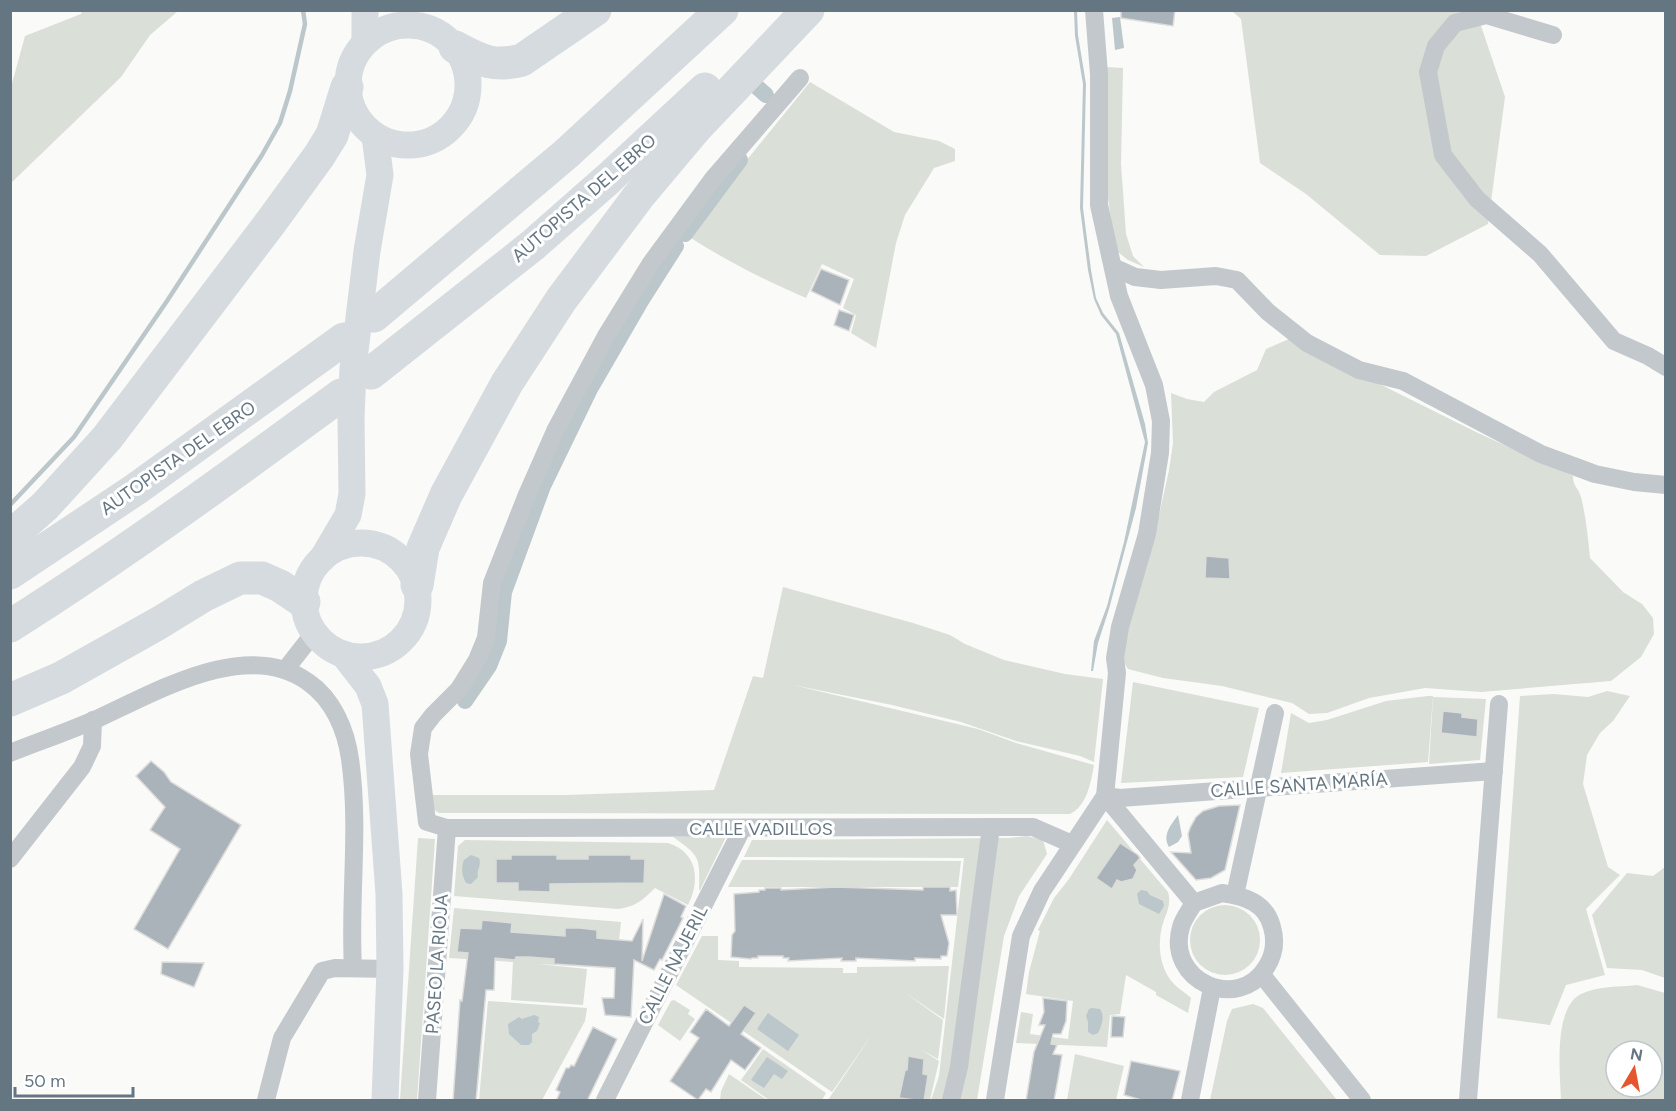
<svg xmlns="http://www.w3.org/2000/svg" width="1676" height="1111" font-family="Figtree,sans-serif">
<rect width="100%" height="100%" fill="#fafaf8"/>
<g fill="#dadfd7" fill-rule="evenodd">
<path d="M82,11H178L150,35L121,77L11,183V87L25,36L81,14Z"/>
<path d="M1232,11H1476L1505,97L1488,224L1426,256L1380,255L1306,194L1260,163L1241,19Z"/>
<path d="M1106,67L1123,68L1121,164L1126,234L1133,256L1144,267L1128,260L1118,252L1113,235L1108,198Z"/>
<path d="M810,82L894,132L939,141L955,149V161L934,168L905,215L896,243L876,348L851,333L856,315L843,308L854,279L822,264L806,298C764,280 725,260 686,235Z"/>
<path d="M1289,339L1478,433L1573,476C1573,487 1578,487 1581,497C1586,517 1588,537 1590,558L1623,592L1642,604L1653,618L1654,634L1641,657L1611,681L1481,692L1425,688L1369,698L1327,713L1309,714L1292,703L1222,686L1163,678L1128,669L1122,659L1125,629L1142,577L1160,511L1169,470L1173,443L1171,393L1187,399L1204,402L1214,392L1257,370L1266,349Z"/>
<path d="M783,587L913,623L950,635L965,644L1004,660L1065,674L1103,679L1094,762L1080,756L1016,741L961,722L892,705L793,685L978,729L1016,743L1094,765C1091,782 1087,806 1070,814L439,813L429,807L428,795H566L714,790L753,676L763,678Z"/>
<path d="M1133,682L1259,708L1243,777L1121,783Z"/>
<path d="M1607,691L1630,696L1613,721L1600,733L1587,755L1583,784L1608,867L1620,875L1586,909L1605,975L1566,985L1550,1025L1497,1018L1520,696L1554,694L1588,697Z"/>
<path d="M1428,696H1433L1428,762L1281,773L1291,713L1309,723L1327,720L1386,701Z"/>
<path d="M1433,697L1486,699L1480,760L1429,764Z"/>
<path d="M1107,820L1168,892C1171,903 1168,909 1164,920C1157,940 1158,966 1173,983C1178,989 1185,992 1191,998L1188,1013L1156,995V992L1126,975L1120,1014L1110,1015L1107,1047L1016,1043L1021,1012L1033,1014L1030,1034L1068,1039L1073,1001L1026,994L1029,972L1040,931L1038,930L1054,898L1069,879Z"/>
<path d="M727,835L700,890H699C700,857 700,856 673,837Z"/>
<path d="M1027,836L1043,840L1047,854L1019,896L1004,936L977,1100H931L939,1076L964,858L744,857L752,840L1009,838Z"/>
<path d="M418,838L435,839L417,1100H400Z"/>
<path d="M465,840L668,843C697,852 701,880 688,905L655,888C643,900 635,907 618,909L454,896L458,846Z"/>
<path d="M742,860L961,861L958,887H728Z"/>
<path d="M1665,867V978L1642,970L1607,968L1592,915L1627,873L1653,876Z"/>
<circle cx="1225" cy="940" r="35"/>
<path d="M454,908L621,922L616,968L538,964L587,969L583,1005L511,1000L513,962L449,958Z"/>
<path d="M702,936H718V960L739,961V967L843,968V973H857V967L949,966L944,1019L904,992L943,1020L938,1059L920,1049L939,1061L930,1100H828L875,1030L832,1092L676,985Z"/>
<path d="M1637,985L1665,993V1100H1561C1560,1073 1553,1008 1581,994C1597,986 1619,987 1637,985ZM1616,1051H1652V1087H1616Z"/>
<path d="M674,1000L690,1010L688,1014L695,1019L680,1041L658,1025L671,1001Z"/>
<path d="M488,1001L587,1008L585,1021L542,1100H479Z"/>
<path d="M1253,1004L1263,1008L1337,1100H1210L1227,1021L1232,1009Z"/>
<path d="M763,1049L826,1093L822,1100H769L741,1080Z"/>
<path d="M1075,1054L1124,1066L1116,1100H1067Z"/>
<path d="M729,1074L767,1100H720L721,1091Z"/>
</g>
<g fill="#bbc7cb">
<path d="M1074,11H1077L1078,35L1086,84L1083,208L1091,270L1096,298L1103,313L1119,333L1145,424L1148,443L1136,508L1109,609L1098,643L1093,671H1091L1094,641L1107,606L1124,542L1145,442L1116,334L1101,315L1094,299L1088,270L1080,208L1083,84L1075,36Z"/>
<path d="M1120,17L1124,48L1115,50L1112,18Z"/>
<path d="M1178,815L1182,836L1178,842L1169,847C1162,835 1171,825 1178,815Z"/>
<path d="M471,855L479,858C482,866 476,870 478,877L471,884L466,883C462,876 461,868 464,860Z"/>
<path d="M1141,890L1147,891L1150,895L1163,901L1164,906L1159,914L1139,904L1137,894Z"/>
<path d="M1092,1008L1100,1009C1105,1016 1102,1025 1098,1033L1093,1035L1088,1032V1022L1086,1016L1089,1009Z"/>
<path d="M768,1013L799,1035L788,1051L757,1029Z"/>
<path d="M534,1015L539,1017L538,1022L540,1023L537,1031L532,1034V1042L529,1045H521L509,1034L508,1024L519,1017L522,1019Z"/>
<path d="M767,1057L788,1071L782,1079L774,1074L764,1088L751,1080Z"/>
</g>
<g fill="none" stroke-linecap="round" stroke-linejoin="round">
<path stroke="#bbc7cb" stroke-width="4.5" d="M10,505L74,437L167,301L262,155L280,123L290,91L305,24L303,10"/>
<g stroke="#bbc7cb" stroke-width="16">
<path d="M757,87L766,95"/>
<path d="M685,234L740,160"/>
<path d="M465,701L489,666L499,641L504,592L543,486L590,389L641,301L676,246"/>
</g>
</g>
<g fill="#aab3b9" stroke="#dcdcda" stroke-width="1.5">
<path d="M1121,10H1175L1173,26L1121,18Z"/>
<path d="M821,269L849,280L840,305L811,291Z"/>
<path d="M839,310L854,315L849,331L834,325Z"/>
<path d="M1206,556L1229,558L1230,579L1205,578Z"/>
<path d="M1443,711L1462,713V717L1478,719L1477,737L1441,733Z"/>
<path d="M151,761L164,772L171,782L241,825L168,949L134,929L180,849L150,830L165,807L136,776Z"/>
<path d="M1240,805L1225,870L1211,878L1196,880L1171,852L1191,853L1188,834L1190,828L1196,817L1203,811L1219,806Z"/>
<path d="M1120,843L1138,855L1140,858L1134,865L1137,870L1133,879L1121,882L1117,880L1112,889L1096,878Z"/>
<path d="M511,855H557V859H588V855H631V859H645L644,883L550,884V892L518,891V883H496V859H511Z"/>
<path d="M836,887L923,890V887H950V891L956,890L957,915H941L949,943L947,956H941V959L915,958V961L856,958V961H841L842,958L788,961L789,958H783V956H758V958H752L751,959L731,957L732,935L735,931L734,894L759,892V890H765V888H781V890Z"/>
<path d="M664,894L686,906L681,917L683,918L662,960L660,959L654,970L634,960L631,1017L605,1015L602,998H614L615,968L554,964V959L529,957H516L515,960L495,958L494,990H486L476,1101H453L460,1000L462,1001L468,953L457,952L460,928L481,929L482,920L512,923L511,932L565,936V928H580L597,930V938L632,941L643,919L642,961Z"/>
<path d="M162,962L204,963L194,987L161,974Z"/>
<path d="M1043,998L1067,1001L1066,1021L1061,1034H1053L1051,1044L1057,1045L1053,1054L1062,1055L1058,1079L1054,1101H1026L1034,1052L1045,1025H1039L1044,1012Z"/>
<path d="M744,1005L756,1013L741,1034L761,1048L745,1070L731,1060L711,1092L706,1089L698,1100L670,1081L699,1038L690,1032L706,1009L729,1026Z"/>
<path d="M1112,1016L1125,1017L1123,1037H1111Z"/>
<path d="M593,1027L617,1039L587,1101H556L560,1092L556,1090L566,1068H569L571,1065L574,1066Z"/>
<path d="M908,1056L924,1059L923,1074L928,1075L924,1101L899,1098L905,1070H907Z"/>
<path d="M1131,1061L1180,1071L1172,1101H1145L1124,1095Z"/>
</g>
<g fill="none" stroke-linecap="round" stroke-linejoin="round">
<g stroke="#c3c8cc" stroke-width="18">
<path d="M1553,35L1486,15L1455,23L1436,46L1428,72L1443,155L1477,199L1540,254L1614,341L1648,356L1666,367"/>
<path d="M800,78L712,180L651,263L606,336L556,429L526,497L492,583L486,638L477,660L459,689L433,715L423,728L419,754L427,822L447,828L1033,827L1072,844"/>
<path d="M1113,267L1135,277L1161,280L1216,276L1237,280L1268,312L1307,343L1359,370L1403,381L1541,454L1595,474L1634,482L1666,485"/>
<path d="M285,670L314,633"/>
<path d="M10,753C40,741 70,731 99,718C158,691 247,638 308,682C333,699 346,730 350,759C360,828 349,899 353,968"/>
<path d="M1105,796L1120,798L1494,771"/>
<path d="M1105,796L1194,903"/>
<path d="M10,859L82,767L92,746L93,720"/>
<path d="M1222,893C1245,896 1266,903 1272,927C1276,941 1275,953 1267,966C1239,1014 1165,981 1181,927C1183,919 1190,910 1194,903Z"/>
<path d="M1235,895L1275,713"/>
<path d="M1262,975L1362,1100"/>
<path d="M266,1100L282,1038L322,971L335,968L390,969"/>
<path d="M427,1100L447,828"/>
<path d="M605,1100L742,829"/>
<path d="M951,1100L959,1067L991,827"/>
<path d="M995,1100L1021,936L1042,891L1105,796L1117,673L1115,658L1120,627L1147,534L1160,453L1161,421L1154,385L1119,296L1099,205V74L1094,10"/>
<path d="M1190,1100L1212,988"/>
<path d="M1468,1100L1499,704"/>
</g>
<g stroke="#d6dbdf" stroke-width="27">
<path d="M365,10V42"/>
<circle cx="408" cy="85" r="60"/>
<circle cx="361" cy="600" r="57"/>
<path d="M322,559L348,515L352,494L351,419L353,368L367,251L380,175L375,136"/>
<path d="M344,655L368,686L375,704L389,894L390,969L385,1100"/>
</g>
<g stroke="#d6dbdf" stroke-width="33">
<path d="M455,47C480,60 493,68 522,60L595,10"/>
<path d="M374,316L566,154L722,10"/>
<path d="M371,373L533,245L608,179L705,89"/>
<path d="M10,537L45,506L107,438L271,222L319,156L332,135L347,87"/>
<path d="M10,573L136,489L344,339"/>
<path d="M417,585L423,548L446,495L507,383L561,300L638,197L696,128L808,10"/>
<path d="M10,626C124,554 232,475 341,395"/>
<path d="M10,700L61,678L159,623L203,596L240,578H262L280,586L304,602"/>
</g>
</g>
<g text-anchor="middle" stroke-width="6" stroke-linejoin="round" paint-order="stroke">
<g font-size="18" fill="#657683" stroke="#fff">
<text transform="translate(584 198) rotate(-41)" y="6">AUTOPISTA DEL EBRO</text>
<text transform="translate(178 458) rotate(-35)" y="6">AUTOPISTA DEL EBRO</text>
<text transform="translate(1299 785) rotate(-4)" y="6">CALLE SANTA MARÍA</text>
<text x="761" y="835">CALLE VADILLOS</text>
<text transform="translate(437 964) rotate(-86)" y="6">PASEO LA RIOJA</text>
<text transform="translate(673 965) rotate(-63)" y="6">CALLE NAJERIL</text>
</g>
</g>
<rect width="1676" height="1111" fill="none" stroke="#657683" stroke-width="24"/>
<g transform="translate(1634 1069) rotate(10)"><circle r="28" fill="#ffffff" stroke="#c1c8cd" stroke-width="1.5"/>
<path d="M0-4.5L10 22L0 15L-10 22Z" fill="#e4572e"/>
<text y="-9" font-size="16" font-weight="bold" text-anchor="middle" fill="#657683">N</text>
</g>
<path d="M15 1087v9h118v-9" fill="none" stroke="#657683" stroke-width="3"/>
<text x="24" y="1087" font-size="18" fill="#657683" stroke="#ffffff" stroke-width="4.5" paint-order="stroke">50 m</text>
</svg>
